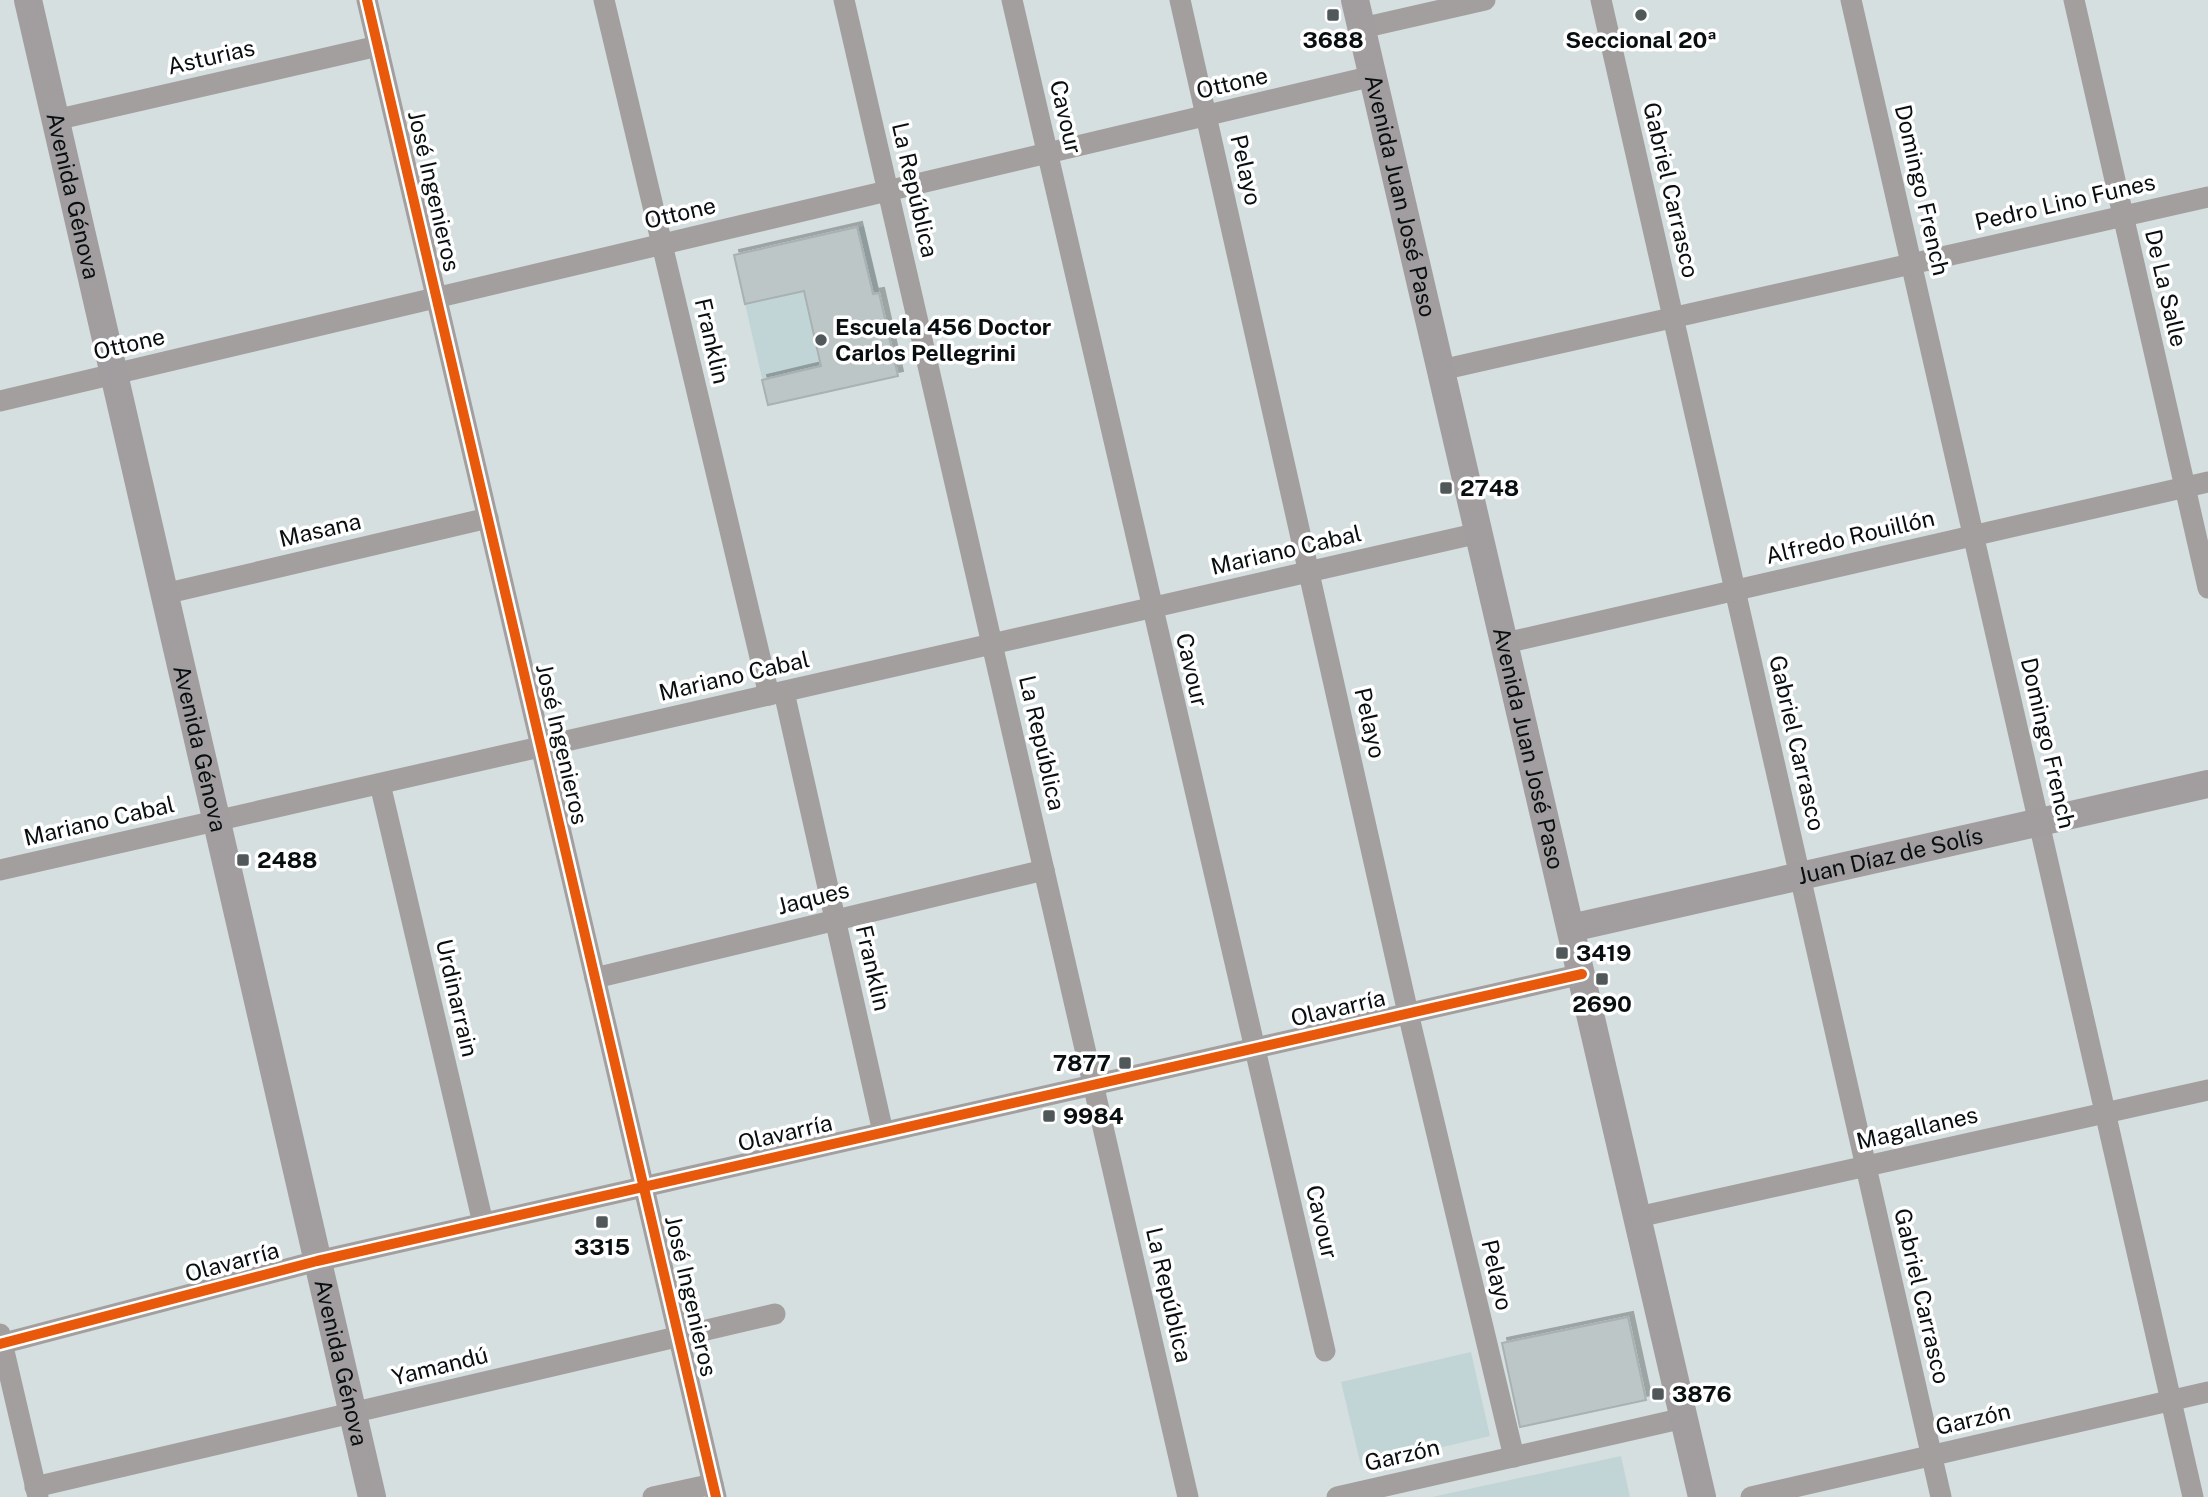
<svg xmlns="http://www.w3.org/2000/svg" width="2208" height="1497" font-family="'Public Sans',sans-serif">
<defs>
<filter id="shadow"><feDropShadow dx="5" dy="-5" stdDeviation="0" flood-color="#0004"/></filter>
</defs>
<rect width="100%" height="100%" fill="#d5dfe0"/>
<g fill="#c1d5d7">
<path d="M864,226L898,376L768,405L734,255Z"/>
<path d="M1471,1352L1490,1436L1361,1466L1341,1382Z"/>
<path d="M1621,1456L1630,1497H1432Z"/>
</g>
<g fill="#bdc6c6" stroke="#a9b1b2" stroke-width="2" filter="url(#shadow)">
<path d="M857,227L873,294L879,293L898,376L768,405L762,380L821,366L804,291L745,304L734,255Z"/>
<path d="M1628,1317L1646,1400L1520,1427L1502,1343Z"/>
</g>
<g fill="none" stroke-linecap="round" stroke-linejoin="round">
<g stroke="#a39f9f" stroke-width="21">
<path d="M367,0L716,1497"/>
<path d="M604,0L769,695"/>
<path d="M844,0L1188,1497"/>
<path d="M1012,0L1325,1351"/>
<path d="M1180,0L1408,1013L1514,1457"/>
<path d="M1601,0L1941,1497"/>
<path d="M1851,0L2193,1497"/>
<path d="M2074,0L2208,588"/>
<path d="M1362,28L1485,0"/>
<path d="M55,120L378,46"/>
<path d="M1441,370L2208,197"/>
<path d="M0,401L1373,76"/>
<path d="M164,594L488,518"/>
<path d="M1505,643L2208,482"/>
<path d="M784,692L883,1132"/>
<path d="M380,784L483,1223"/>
<path d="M0,870L1479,533"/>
<path d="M595,978L1044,870"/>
<path d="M1638,1217L2208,1090"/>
<path d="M0,1334L38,1497"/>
<path d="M0,1344L317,1261L1582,974"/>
<path d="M35,1487L775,1314"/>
<path d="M653,1497L713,1484"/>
<path d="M1337,1497L1684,1418"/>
<path d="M1751,1497L2208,1392"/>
</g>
<g stroke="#a29e9f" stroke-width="28">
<path id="s1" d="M28,0L372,1497"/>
<path id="s2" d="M1355,0L1702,1497"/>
<path id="s3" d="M1571,928L2208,784"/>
</g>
<defs>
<g id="cycleway">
<path d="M367,0L716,1497"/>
<path d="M0,1344L317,1261L1582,974"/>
</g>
</defs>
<use href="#cycleway" stroke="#fff" stroke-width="15"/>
<use href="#cycleway" stroke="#e8590c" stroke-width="10"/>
</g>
<g fill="#505859" stroke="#fff" stroke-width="2.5">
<rect x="1326" y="8" width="14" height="14" rx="3.5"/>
<circle cx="1641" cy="15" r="7"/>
<circle cx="821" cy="340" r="7"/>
<rect x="1439" y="481" width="14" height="14" rx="3.5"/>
<rect x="236" y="853" width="14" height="14" rx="3.5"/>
<rect x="1555" y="946" width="14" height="14" rx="3.5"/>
<rect x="1595" y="972" width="14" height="14" rx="3.5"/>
<rect x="1118" y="1056" width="14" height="14" rx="3.5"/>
<rect x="1042" y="1109" width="14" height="14" rx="3.5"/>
<rect x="595" y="1215" width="14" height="14" rx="3.5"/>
<rect x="1651" y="1387" width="14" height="14" rx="3.5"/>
</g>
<g text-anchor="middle" stroke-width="7" stroke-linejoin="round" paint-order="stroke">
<g font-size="23" font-weight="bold" fill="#090f10" stroke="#fff" text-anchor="start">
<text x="1333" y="48" text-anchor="middle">3688</text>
<text x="1641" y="48" text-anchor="middle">Seccional 20ª</text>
<text x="835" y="335">Escuela 456 Doctor<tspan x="835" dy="26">Carlos Pellegrini</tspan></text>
<text x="1460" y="496">2748</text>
<text x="257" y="868">2488</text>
<text x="1576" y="961">3419</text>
<text x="1602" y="1012" text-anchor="middle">2690</text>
<text x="1111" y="1071" text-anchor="end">7877</text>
<text x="1063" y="1124">9984</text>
<text x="602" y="1255" text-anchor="middle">3315</text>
<text x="1672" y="1402">3876</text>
</g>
<g font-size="23" fill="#090f10" stroke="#fff">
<text transform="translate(211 57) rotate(-13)" y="8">Asturias</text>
<text transform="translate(1232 83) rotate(-13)" y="8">Ottone</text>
<text transform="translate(1066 117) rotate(77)" y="8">Cavour</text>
<text transform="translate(1246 170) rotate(77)" y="8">Pelayo</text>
<text transform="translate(915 190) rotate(77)" y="8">La República</text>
<text transform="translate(1671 190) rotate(77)" y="8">Gabriel Carrasco</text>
<text transform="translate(1922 190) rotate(77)" y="8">Domingo French</text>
<text transform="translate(434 191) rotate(77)" y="8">José Ingenieros</text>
<text dy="8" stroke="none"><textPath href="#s1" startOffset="201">Avenida Génova</textPath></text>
<text dy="8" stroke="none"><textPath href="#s2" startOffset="201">Avenida Juan José Paso</textPath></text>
<text transform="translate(2065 202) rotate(-13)" y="8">Pedro Lino Funes</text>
<text transform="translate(680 213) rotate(-13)" y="8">Ottone</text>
<text transform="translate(2166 288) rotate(77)" y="8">De La Salle</text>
<text transform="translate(712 341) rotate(77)" y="8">Franklin</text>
<text transform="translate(129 344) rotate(-13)" y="8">Ottone</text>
<text transform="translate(320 530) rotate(-13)" y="8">Masana</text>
<text transform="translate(1850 537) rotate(-13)" y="8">Alfredo Rouillón</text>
<text transform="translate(1286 550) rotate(-13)" y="8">Mariano Cabal</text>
<text transform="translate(1192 670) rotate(77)" y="8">Cavour</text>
<text transform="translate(734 676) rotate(-13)" y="8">Mariano Cabal</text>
<text transform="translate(1370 723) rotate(77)" y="8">Pelayo</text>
<text transform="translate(1042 743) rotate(77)" y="8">La República</text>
<text transform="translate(1797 743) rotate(77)" y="8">Gabriel Carrasco</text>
<text transform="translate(2048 743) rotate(77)" y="8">Domingo French</text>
<text transform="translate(562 744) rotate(77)" y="8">José Ingenieros</text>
<text dy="8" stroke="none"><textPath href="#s2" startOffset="768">Avenida Juan José Paso</textPath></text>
<text dy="8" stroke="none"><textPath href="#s1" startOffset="768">Avenida Génova</textPath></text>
<text transform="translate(99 821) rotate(-13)" y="8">Mariano Cabal</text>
<text dy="8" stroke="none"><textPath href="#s3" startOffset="327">Juan Díaz de Solís</textPath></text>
<text transform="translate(813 898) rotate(-14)" y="8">Jaques</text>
<text transform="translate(873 968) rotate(77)" y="8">Franklin</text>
<text transform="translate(457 998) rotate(77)" y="8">Urdinarrain</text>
<text transform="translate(1338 1008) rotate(-13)" y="8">Olavarría</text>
<text transform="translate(1917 1128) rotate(-13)" y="8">Magallanes</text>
<text transform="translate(785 1133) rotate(-13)" y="8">Olavarría</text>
<text transform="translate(1322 1222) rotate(77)" y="8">Cavour</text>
<text transform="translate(232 1262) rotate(-15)" y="8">Olavarría</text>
<text transform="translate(1497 1275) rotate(77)" y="8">Pelayo</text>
<text transform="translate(1169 1295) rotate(77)" y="8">La República</text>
<text transform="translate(691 1296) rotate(77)" y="8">José Ingenieros</text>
<text transform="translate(1922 1296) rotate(77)" y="8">Gabriel Carrasco</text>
<text dy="8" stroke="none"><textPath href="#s1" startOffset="1398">Avenida Génova</textPath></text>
<text transform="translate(440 1366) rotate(-14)" y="8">Yamandú</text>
<text transform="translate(1973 1419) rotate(-13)" y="8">Garzón</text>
<text transform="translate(1402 1455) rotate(-13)" y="8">Garzón</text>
</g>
</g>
</svg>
